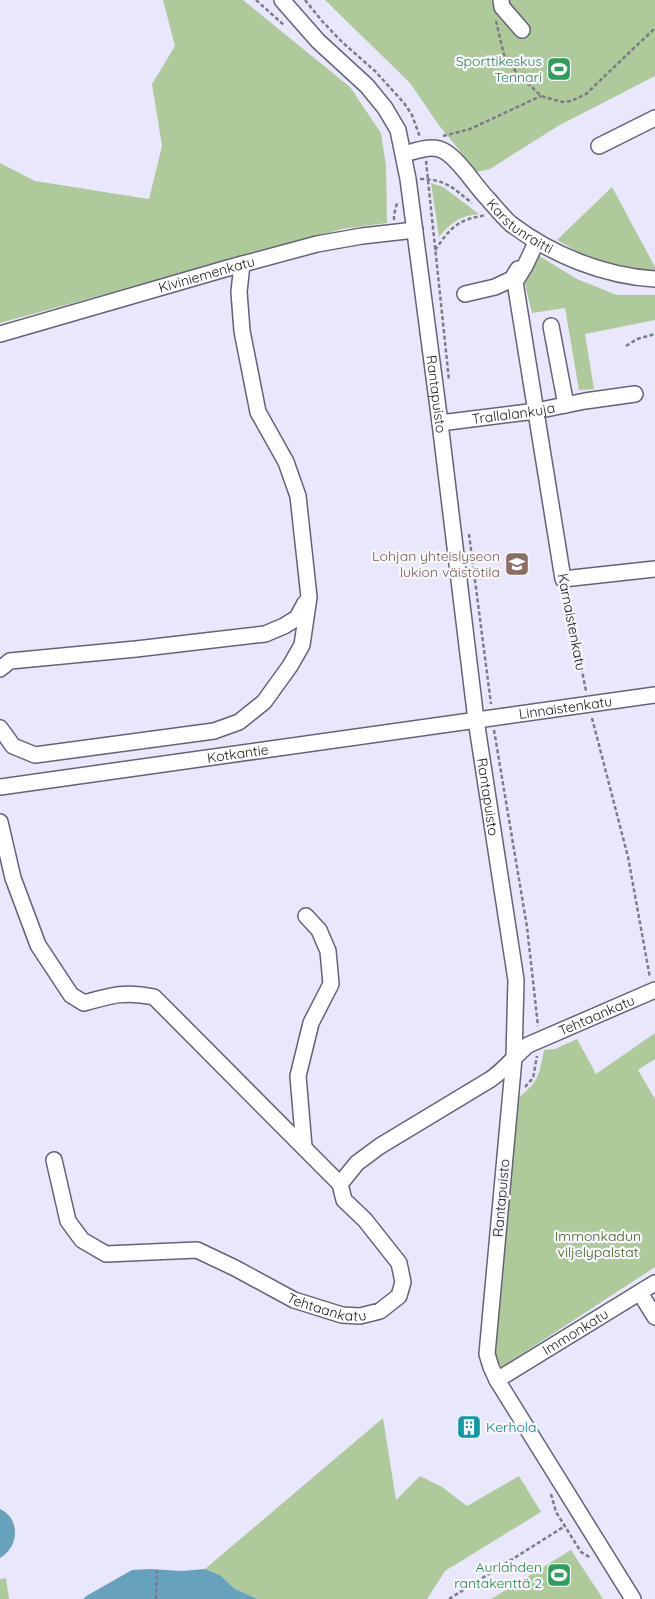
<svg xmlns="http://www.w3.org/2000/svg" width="655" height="1599" font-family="Quicksand,sans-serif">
<rect width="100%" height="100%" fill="#e9e7fb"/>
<g fill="#aeca9b">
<path d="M163,0H243L350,87L381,133L386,166L387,223L342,229L0,323V163L35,181L149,199L162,146L152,84L175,46Z"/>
<path d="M325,0H655V76L558,126L490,169L477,172L438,124L410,83Z"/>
<path d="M431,183L443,187L479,214C459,216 451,223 439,237Z"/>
<path d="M612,187L655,267V271L627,269L595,261L557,240Z"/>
<path d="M536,254L577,279L617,295H655V320L585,334L594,389L579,390L565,308L532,313L524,280Z"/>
<path d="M655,1033V1059L638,1070L655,1099V1267L502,1367C493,1359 495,1347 495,1336L518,1098C539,1082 539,1075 544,1050L555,1049L577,1039L596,1074Z"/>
<path d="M383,1418L396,1500L420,1476L442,1487L467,1506L519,1476L541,1512L445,1571L427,1599H258L235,1589L220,1575L205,1569Z"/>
<path d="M571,1550L603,1599H491Z"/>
<path d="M6,1578L9,1599H0V1579Z"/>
</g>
<g fill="#67a2bd">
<path d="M0,1509C21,1519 19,1547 0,1558Z"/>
<path d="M150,1569L182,1571L205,1569L220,1575L235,1589L258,1599H83L88,1595L132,1570Z"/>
</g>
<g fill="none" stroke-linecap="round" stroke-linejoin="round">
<defs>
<g id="minor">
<path id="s1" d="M282,0L318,41L367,86L385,108L398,130L408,179L440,423L476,720L516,980L514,1058L487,1354L491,1367L497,1380L633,1599"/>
<path d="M501,0L502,7L522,30"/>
<path d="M599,146L655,118"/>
<path id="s2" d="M404,154C416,151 432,144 444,151C460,160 475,186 488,199C495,207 503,217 511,224C552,255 604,276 655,279"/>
<path d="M534,247L525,266L515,282L563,579L655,569"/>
<path d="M465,294L495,287L512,279L518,269"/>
<path d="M551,326L566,405"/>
<path id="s3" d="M0,334L228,268L317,244L362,236L415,230"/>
<path id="s4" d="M440,423L536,411L585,401L635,394"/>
<path d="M0,669L10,661L136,649L265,634L284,626L297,618L305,603"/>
<path d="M0,728L13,746L35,755L214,731L239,722L264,702L290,666L302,645L309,597L298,496L286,462L258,412L242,331L239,292L242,264"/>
<path id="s5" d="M0,787L655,695"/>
<path d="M0,822L13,878L38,945L71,995L84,1003C112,995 125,991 154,997L340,1184"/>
<path d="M304,1147L298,1076L311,1023L331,984L328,951L319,930L306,916"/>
<path id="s6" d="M54,1160L68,1221L82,1240L106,1254L197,1250L235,1268L294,1300L342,1315L360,1316L380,1311L399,1296L403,1282L399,1263L365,1220L344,1200L340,1184L357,1163L380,1146L491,1079C505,1069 515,1056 528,1045L655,990"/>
<path d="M640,1293L655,1317"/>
<path id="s7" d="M497,1380L655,1283"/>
</g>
</defs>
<use href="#minor" stroke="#646278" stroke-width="18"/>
<g stroke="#7c7b88" stroke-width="2.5" stroke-dasharray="4 2.5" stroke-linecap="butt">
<path d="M256,0L285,26"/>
<path d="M305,0L322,21L342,42L375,71L404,103L412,115L420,137"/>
<path d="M496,21L504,55L517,73L541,96L562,102L571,101L586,94L655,28"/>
<path d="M443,136L470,129L541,96"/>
<path d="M426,161L449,380"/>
<path d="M420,179C446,179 454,189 472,203"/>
<path d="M394,220V215L397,203"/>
<path d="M435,250C451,227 457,220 486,215"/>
<path d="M626,346L637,339L655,334"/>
<path d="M469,534L491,704"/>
<path d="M566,591L586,691"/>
<path d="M592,718L628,857L650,978"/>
<path d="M494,730L527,927L538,1026"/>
<path d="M525,1087L533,1078L537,1056"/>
<path d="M551,1494L556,1512L581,1552L591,1558"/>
<path d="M156,1599L157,1570"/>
<path d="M449,1599L565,1526"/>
</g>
<use href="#minor" stroke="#fff" stroke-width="15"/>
</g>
<defs>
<symbol id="stadium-square" viewBox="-11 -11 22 22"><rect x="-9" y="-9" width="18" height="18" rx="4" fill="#2e9e5b" stroke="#f6f6fb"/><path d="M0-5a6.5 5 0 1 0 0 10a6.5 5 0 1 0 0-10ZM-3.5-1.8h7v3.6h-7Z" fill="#fff"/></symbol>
<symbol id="school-square" viewBox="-11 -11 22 22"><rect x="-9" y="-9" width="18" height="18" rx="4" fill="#8d6e63" stroke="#f6f6fb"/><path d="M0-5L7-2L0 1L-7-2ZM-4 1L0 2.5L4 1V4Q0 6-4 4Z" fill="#fff"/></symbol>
<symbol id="building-square" viewBox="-11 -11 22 22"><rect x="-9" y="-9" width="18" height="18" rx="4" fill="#0f9aa8" stroke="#f6f6fb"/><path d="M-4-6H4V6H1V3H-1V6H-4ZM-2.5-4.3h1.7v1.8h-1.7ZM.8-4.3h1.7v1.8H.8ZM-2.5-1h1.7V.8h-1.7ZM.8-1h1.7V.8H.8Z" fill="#fff"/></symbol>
</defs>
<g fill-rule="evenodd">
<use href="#stadium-square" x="545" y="55" width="28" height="28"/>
<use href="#school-square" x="503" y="550" width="28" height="28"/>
<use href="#building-square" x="455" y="1413" width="28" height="28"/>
<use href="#stadium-square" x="545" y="1561" width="28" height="28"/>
</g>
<g text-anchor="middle" stroke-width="4.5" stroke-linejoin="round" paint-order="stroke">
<g font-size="14" fill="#27864d" stroke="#f6f6fb" text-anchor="end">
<text x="542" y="66">Sporttikeskus<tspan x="542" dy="16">Tennari</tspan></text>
<text x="542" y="1572">Aurlahden<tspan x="542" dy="16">rantakenttä 2</tspan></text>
</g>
<g font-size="14" fill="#18171f" stroke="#f6f6fb">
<text dy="5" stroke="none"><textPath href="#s2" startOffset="149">Karstunraitti</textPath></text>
<text dy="5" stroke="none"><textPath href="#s3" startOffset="215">Kiviniemenkatu</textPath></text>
<text dy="5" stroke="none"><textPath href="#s1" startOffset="442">Rantapuisto</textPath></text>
<text dy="5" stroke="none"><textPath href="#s4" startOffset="74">Trallalankuja</textPath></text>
<text transform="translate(572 622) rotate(79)" y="5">Karnaistenkatu</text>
<text dy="5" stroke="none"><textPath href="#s5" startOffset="571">Linnaistenkatu</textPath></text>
<text dy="5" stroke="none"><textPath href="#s5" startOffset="240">Kotkantie</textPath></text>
<text dy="5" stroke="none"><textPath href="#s1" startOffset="848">Rantapuisto</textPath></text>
<text dy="5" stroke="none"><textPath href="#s6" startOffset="872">Tehtaankatu</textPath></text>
<text transform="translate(501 1198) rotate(-85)" y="5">Rantapuisto</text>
<text dy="5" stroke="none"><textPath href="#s6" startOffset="348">Tehtaankatu</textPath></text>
<text dy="5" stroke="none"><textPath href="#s7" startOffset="92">Immonkatu</textPath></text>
</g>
<g font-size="14" fill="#785e54" stroke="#f6f6fb" text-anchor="end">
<text x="500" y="561">Lohjan yhteislyseon<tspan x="500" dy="16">lukion väistötila</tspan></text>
</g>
<g font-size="14" fill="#40621f" stroke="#f6f6fb">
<text x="598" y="1241">Immonkadun<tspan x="598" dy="16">viljelypalstat</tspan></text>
</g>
<g font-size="14" fill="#0d838f" stroke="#f6f6fb" text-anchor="start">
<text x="486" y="1432">Kerhola</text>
</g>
</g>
</svg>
